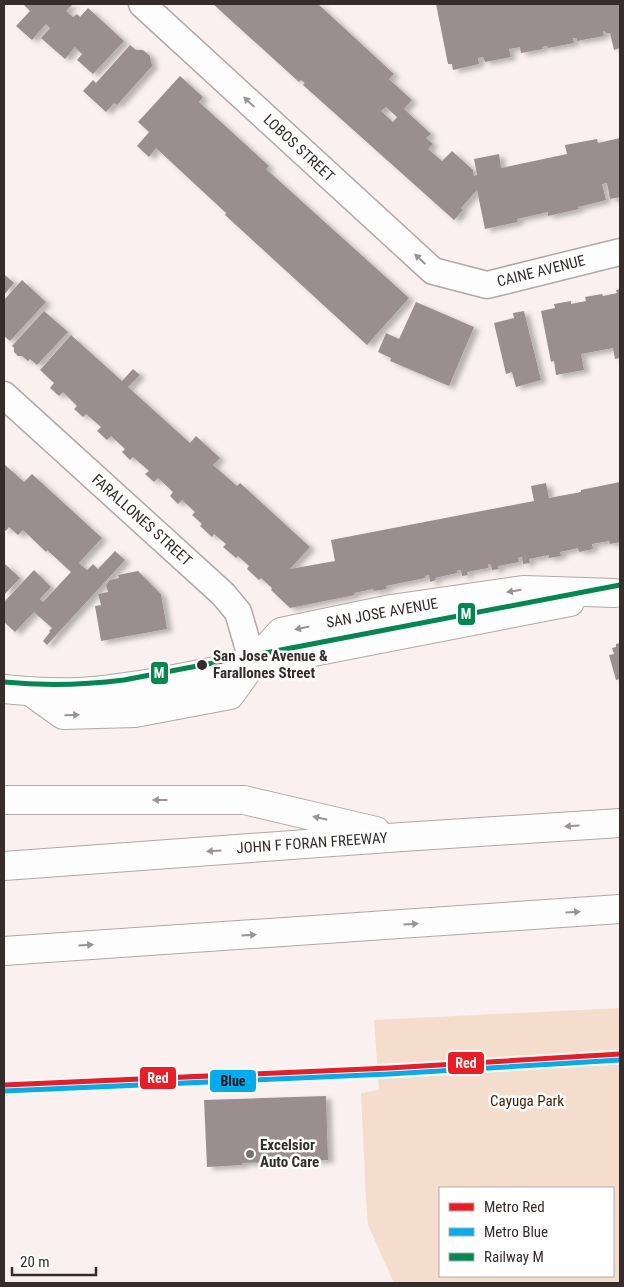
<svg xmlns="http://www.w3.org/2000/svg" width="624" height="1287" font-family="'Roboto Condensed',sans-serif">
<defs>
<filter id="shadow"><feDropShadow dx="5.5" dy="3" stdDeviation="2.5" flood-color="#0004"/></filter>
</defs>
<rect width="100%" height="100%" fill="#faf0f0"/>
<path fill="#f4ddcd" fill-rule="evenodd" d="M620,1008V1283H394L368,1225L366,1199L361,1093L379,1090L374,1020ZM440,1188H613V1276H440Z"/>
<g fill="#9a8e91" fill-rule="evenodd" filter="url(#shadow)">
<path d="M23,4H73L66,11L73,17L77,14L80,17L88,8L124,41L93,74L77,60L82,54L75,47L65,59L41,38L50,28L46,24L32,40L16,26L30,11Z"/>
<path d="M213,4H318L394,74L389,79L412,100L404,109L431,134L426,138L433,144L428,149L442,161L452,151L473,170L474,176L477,175L474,159L499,154L501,168L567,154L565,145L597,139L598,143L620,138V197L610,199L607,183L602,184L606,200L578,207L579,209L548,216V212L517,219L518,222L485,229L477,190L461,208L463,210L454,220L303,85L305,83L301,80L299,82ZM386,107L397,117L393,122L381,111Z"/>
<path d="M436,4H620V48L614,50L610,33H606L605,31H603L604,36L577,41V38H573L574,43L548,48L547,46L542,47L543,49L521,53L520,47L509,49L511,57L485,62L483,57L478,58L479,64L453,70L452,64H448Z"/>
<path d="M130,45L136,50H143L150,56L151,63L153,65L117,105L114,103L106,112L83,91L93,80L96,83Z"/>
<path d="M180,76L203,97L199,102L269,166L266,169L409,298L367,345L225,215L226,213L156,148L149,157L137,146L149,132L138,122Z"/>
<path d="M4,274L14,283L4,295Z"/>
<path d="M22,280L46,302L10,341L4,336V300Z"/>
<path d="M620,289V358L615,359L613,348L581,354L584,370L556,375L554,361L551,362L541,311L555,308L554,304L571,301V304L586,301L585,297L602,294L603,296L617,293L616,290Z"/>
<path d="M416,302L474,327L449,386L390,361L391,358L378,352L386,333L399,339Z"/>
<path d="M44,311L68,332L37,365L30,359L28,361L22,356H18L14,352V348L12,346Z"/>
<path d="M524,311L541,380L516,387L512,372L506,374L494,323L514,318L513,313Z"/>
<path d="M71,335L122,381L133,369L140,375L128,387L190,443L196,436L220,458L213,465L237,486L240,483L310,547L290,569L335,561L331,540L534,501L531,486L546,483L549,498L581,492V490L620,482V542L610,544L609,541L592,544L593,549L579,552L578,548L560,552L561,556L549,558V555L529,559L530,563L523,564L522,557L518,558L519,562L498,566L499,569L492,570L491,564H488V568L467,572L468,575L462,576L461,570H457V573L435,578L436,580L430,582L429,575L425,576V578L386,586L387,589L374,591L373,589L354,593L355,595L290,608L271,590L272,588L261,578L259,580L247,569L249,566L238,556L236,558L223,547L226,544L214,534L212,537L200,526L202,524L192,515L195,512L182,500L178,504L170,496L173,492L158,478L154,482L145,474L149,471L133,457L130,460L122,452L125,449L111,436L107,440L97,431L101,427L86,414L83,417L74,409L77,406L63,392L59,396L50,388L54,383L40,370Z"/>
<path d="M4,464L24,482L32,474L102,538L79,563L87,570L93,564L98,569L115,551L125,560L47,645L43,641L50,632L49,631L52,628L34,612L15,632L4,622V602L34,570L51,587L40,599L43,602L71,572L47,550L46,552L23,530L18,535L9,527L6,531L4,529Z"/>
<path d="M4,563L20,578L4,595Z"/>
<path d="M138,571L161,594L167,629L101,641L95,606L101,605L98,594L108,592L106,585L110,580L119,578L118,575Z"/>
<path d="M620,643V679L616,680L609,655L614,654L612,648L616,647V644Z"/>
<path d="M326,1096L328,1160L242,1163L243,1165L207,1167L204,1100Z"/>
</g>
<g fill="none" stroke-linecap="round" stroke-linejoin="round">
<defs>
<g id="street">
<path d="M142,4L433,271L487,285L620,252"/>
<path d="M4,395L223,594L238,612L253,663"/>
</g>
<g id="secondary">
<path d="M4,689C34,692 64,694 93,691C115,689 137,685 159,682L570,602"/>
<path d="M31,692L63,715L135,713L230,695L253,663L281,632L391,609L523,590L615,593"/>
</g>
<g id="highway">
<path d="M4,800H244L376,831"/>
<path d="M4,866L402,837L620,823"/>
<path d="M4,951L620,909"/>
</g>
</defs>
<use href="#street" stroke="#b0a7a7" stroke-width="29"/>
<use href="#secondary" stroke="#b0a7a7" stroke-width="30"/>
<use href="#highway" stroke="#b0a7a7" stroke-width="30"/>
<use href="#street" stroke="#fefdfd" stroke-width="26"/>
<use href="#secondary" stroke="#fefdfd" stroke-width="28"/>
<use href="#highway" stroke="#fefdfd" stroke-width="28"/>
<defs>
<path id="rail-1" d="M4,682C44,686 84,685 124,680L620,585"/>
</defs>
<use href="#rail-1" stroke="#fff" stroke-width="9"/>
<use href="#rail-1" stroke="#008851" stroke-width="5"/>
<defs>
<path id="metro-1" d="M4,1085L389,1068L620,1054"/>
<path id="metro-2" d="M4,1091L389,1074L620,1060"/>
</defs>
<use href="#metro-1" stroke="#fff" stroke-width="9"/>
<use href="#metro-2" stroke="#fff" stroke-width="9"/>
<use href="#metro-1" stroke="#ed1c24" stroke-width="5"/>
<use href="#metro-2" stroke="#00aeef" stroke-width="5"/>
</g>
<defs><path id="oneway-solid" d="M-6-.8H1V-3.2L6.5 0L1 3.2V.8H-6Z" transform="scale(1.25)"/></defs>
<g fill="#9a9494">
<use href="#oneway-solid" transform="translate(249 102) rotate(-137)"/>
<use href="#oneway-solid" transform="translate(420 259) rotate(-137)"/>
<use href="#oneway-solid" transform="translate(514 591) rotate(171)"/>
<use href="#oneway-solid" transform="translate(302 628) rotate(168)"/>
<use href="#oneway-solid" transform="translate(72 715) rotate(-2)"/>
<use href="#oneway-solid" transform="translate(160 800) rotate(180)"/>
<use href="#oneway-solid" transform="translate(320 818) rotate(-167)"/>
<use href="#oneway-solid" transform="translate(572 826) rotate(176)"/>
<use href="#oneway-solid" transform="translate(214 851) rotate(176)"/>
<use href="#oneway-solid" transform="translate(573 912) rotate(-4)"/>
<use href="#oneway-solid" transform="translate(411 924) rotate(-4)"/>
<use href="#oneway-solid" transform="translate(249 935) rotate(-4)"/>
<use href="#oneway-solid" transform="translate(86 945) rotate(-4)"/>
</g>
<circle fill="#362c2c" stroke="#fff" stroke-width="2" cx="202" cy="665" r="6"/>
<circle fill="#7b7171" stroke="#fff" stroke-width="2" cx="250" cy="1154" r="5"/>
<g text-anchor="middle" stroke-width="5" stroke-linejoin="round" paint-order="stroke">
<g font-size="15" fill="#362c2c" stroke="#fff">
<text transform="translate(299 148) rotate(43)" y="5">LOBOS STREET</text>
<text transform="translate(541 271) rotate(-14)" y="5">CAINE AVENUE</text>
<text transform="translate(142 520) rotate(42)" y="5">FARALLONES STREET</text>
<text transform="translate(382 613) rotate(-10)" y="5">SAN JOSE AVENUE</text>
<text transform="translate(312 843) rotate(-4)" y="5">JOHN F FORAN FREEWAY</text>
</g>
<g font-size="15" font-weight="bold" fill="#362c2c" stroke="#fff" text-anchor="start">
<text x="213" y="661">San Jose Avenue &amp;<tspan x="213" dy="17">Farallones Street</tspan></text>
</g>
<g font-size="15" fill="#412405" stroke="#fff">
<text x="527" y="1106">Cayuga Park</text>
</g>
<g font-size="15" font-weight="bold" fill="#362c2c" stroke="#fff" text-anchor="start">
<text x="260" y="1150">Excelsior<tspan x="260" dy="17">Auto Care</tspan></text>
</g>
</g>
<g stroke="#fff" stroke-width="2">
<rect x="457" y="602" width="19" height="24" rx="5" fill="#008851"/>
<rect x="150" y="661" width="19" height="24" rx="5" fill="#008851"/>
<rect x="447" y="1051" width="38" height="24" rx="5" fill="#ed1c24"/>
<rect x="139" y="1066" width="38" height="24" rx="5" fill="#ed1c24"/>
<rect x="209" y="1069" width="48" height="24" rx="5" fill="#00aeef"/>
</g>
<g font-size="14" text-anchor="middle" font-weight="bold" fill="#fff">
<text x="466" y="619">M</text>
<text x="159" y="678">M</text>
<text x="466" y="1068">Red</text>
<text x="158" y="1083">Red</text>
</g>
<g font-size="14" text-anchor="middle" font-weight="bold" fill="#111">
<text x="233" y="1086">Blue</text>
</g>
<rect width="624" height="1287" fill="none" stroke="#362c2c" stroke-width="10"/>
<rect x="439" y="1187" width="175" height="90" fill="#ffffff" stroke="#afabab"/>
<rect x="449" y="1203" width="25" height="8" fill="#ed1c24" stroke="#afabab"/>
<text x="484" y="1212" font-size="15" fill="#362c2c">Metro Red</text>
<rect x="449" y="1228" width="25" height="8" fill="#00aeef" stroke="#afabab"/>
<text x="484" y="1237" font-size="15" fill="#362c2c">Metro Blue</text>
<rect x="449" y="1253" width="25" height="8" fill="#008851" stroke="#afabab"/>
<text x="484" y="1262" font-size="15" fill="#362c2c">Railway M</text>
<path d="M12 1267v8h84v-8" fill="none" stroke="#362c2c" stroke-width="2.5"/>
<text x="20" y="1267" font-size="15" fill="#362c2c" stroke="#ffffff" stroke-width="4" paint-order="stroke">20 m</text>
</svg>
